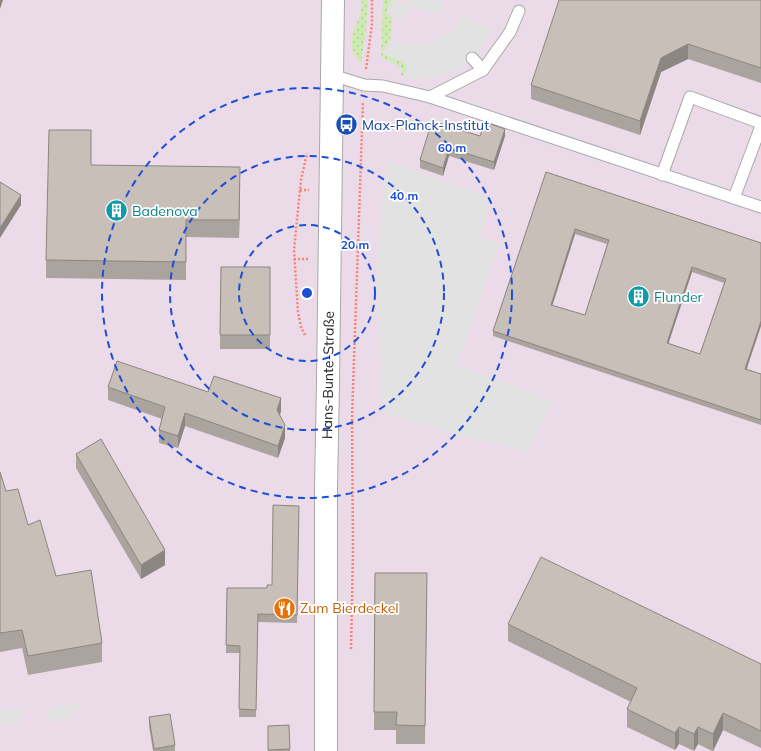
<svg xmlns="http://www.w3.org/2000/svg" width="761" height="751" font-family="Mulish,sans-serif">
<defs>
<pattern id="grass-dots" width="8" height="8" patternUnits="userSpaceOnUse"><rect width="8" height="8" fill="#cdebb0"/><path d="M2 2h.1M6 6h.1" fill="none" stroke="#b0c997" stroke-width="1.8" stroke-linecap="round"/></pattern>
</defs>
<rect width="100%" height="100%" fill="#f2efe9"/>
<rect fill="#ebdbe8" x="0" y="0" width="761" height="751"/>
<g fill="url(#grass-dots)">
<path d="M362,0H368L366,28L361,64C339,38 363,27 362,0Z"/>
<path d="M383,0H392L386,13L392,16L390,40L382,53L407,65L404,76L401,75L402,68L381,56Z"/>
</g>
<g fill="#e2e2e2">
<path d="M392,0L405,3L407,0H444L440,15L409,7L402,20L386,14Z"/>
<path d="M462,17L493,29L481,49L466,63L452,72L434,77L412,80L404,76L407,65L382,53L390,40L404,44L422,45L439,40L452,31Z"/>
<path d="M386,160L493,198L479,236L499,243L457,365L552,401L528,452L468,438L383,412L376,277Z"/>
<path d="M80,704L71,721H45L50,706Z"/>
<path d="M25,708L18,724L0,726V711Z"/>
</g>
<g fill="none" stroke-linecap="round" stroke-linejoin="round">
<defs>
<g id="lane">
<path d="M483,70L510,32L519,11"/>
<path d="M332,75L364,85L383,86L430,97L761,207"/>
<path d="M430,97L483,70L472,58"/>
<path d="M662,175L690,97L761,123"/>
<path d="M734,198L761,126"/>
</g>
<g id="street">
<path id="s1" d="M326,751V488L328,382L333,0"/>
</g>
</defs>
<use href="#lane" stroke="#a9a9a9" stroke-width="13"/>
<use href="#street" stroke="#a9a9a9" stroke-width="24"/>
<g stroke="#fa8072" stroke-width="2.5" stroke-dasharray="2 2" stroke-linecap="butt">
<path d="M366,69L372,24V0"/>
<path d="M300,190H309"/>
<path d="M294,259H308"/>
<path d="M305,335L301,327L298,312L294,250L301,180L307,153"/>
<path d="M351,649L353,552L352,417L363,102"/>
</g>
<use href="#lane" stroke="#fff" stroke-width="11"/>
<use href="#street" stroke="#fff" stroke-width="22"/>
</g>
<g fill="#aba49e" fill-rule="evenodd">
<path d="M761,0V83L688,59L661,72L640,135L531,99V85Z"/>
<path d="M480,136H505L494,170L449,156L443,176L420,168V160Z"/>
<path d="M91,165L240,185L239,238L186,237V280L46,278V260Z"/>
<path d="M546,172L761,243L747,369L761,374V425L493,336V331ZM575,234L607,244L585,315L552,305ZM692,272L724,283L700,354L668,343Z"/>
<path d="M221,267H270V349H220Z"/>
<path d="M108,387L208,392L281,411L280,415L285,438L278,458L185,426L178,448L159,443V430L162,419L108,400Z"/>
<path d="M76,454L165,565L141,579L76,468Z"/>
<path d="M0,472L6,491L28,525L56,576L102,643V662L28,675L22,648L0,652Z"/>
<path d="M299,506L297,623L258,622L256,717H239L240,653H226L227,588H267L272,585Z"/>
<path d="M375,573H427L425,744H396V730H374Z"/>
<path d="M508,624L761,664V748L723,730L713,751H712L698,744L694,751L679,744L675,750L627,727V709L631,702L508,641Z"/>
<path d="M149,717L175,745V751H153L149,727Z"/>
<path d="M289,725L290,751H268V726Z"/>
</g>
<g fill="#8b8681">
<path d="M0,0H3L0,9Z"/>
<path d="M688,44V59L661,72L640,135V121L661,58Z"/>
<path d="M505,129V136L494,170V162Z"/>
<path d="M449,148V156L443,176V168Z"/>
<path d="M240,167V185L239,238V220Z"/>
<path d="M21,195V205L0,238V228Z"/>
<path d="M575,229V234L551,310V305Z"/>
<path d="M692,267V272L667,348V343Z"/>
<path d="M761,321V326L745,374V369Z"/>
<path d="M281,398V411L277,423V410Z"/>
<path d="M185,413V426L178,448V436Z"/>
<path d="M285,425V438L278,458V446Z"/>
<path d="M165,550V565L141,579V565Z"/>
<path d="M723,713V730L713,751V734Z"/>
<path d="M679,727V744L675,750V733Z"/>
<path d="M698,727V744L694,751V734Z"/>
</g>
<g fill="#c7bfb8" stroke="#8b8681" fill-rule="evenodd">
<path d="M559,0H761V68L688,44L661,58L640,121L531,85Z"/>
<path d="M432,121L480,136L485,122L505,129L494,162L449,148L443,168L420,160Z"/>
<path d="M49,130H91V165L240,167L239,220H186V262L46,260Z"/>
<path d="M546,172L761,243V321L745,369L761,374V420L493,331ZM575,229L609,240L585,315L551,305ZM692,267L726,279L700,354L667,343Z"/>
<path d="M0,182L21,195L0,228Z"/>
<path d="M221,267H270V335H220Z"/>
<path d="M117,361L208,392L214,376L281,398L277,410L285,425L278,446L185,413L178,436L159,430L165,407L108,387Z"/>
<path d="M101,439L165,550L141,565L76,454Z"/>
<path d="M0,472L6,491L18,489L28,525L40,520L56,576L91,570L102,643L28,656L22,630L0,633Z"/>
<path d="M273,505L299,506L297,615L258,614L256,710L239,709L240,646L226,645L227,588H267V585H272Z"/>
<path d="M541,557L761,664V731L723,713L713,734L698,727L694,734L679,727L675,733L627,709L637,688L508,624Z"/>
<path d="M375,573H427L425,726L396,725L397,712H374Z"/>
<path d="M170,714L175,745L154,749L149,717Z"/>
<path d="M289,725L290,749L268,750V726Z"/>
</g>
<g fill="none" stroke="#1d4ed8" stroke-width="2" stroke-dasharray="7 5">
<circle cx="307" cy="293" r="68"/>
<circle cx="307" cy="293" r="137"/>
<circle cx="307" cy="293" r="205"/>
</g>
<defs>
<symbol id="bus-disc" viewBox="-11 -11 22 22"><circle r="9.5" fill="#1a4fb4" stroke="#fff"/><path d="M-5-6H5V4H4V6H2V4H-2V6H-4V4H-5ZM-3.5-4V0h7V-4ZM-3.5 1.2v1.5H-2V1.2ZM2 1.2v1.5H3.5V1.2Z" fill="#fff"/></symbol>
<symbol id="building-disc" viewBox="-11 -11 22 22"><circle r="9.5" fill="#0f9aa8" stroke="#fff"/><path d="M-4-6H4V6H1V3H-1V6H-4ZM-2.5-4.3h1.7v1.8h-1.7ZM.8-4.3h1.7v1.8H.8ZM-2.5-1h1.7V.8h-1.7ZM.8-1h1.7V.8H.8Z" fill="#fff"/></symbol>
<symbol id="restaurant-disc" viewBox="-11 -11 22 22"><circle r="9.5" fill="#e8710a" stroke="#fff"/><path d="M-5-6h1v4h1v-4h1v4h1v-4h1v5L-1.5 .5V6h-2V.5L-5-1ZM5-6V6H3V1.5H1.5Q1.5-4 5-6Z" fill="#fff"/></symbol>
</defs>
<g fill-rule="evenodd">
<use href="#bus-disc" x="334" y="112" width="25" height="25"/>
<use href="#building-disc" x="104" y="198" width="25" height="25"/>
<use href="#building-disc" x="626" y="284" width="25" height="25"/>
<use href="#restaurant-disc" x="272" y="596" width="25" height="25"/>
</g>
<g text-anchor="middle" stroke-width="3.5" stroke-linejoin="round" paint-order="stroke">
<g font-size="14" fill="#164399" stroke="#fff" text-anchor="start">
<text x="362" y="130">Max-Planck-Institut</text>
</g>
<g font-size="14" fill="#0d838f" stroke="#fff" text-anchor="start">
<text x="132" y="216">Badenova</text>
<text x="654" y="302">Flunder</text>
</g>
<g font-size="14" fill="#222" stroke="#fff">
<text dy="5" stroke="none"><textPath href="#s1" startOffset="376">Hans-Bunte-Straße</textPath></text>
</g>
<g font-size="14" fill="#c56008" stroke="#fff" text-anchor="start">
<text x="300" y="613">Zum Bierdeckel</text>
</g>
</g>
<circle cx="307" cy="293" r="6" fill="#1d4ed8" stroke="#fff" stroke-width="2"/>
<g font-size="12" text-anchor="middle" font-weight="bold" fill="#1d4ed8" stroke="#fff" stroke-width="3.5" stroke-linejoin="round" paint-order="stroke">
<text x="452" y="152">60 m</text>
<text x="404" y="200">40 m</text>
<text x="355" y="249">20 m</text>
</g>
</svg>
